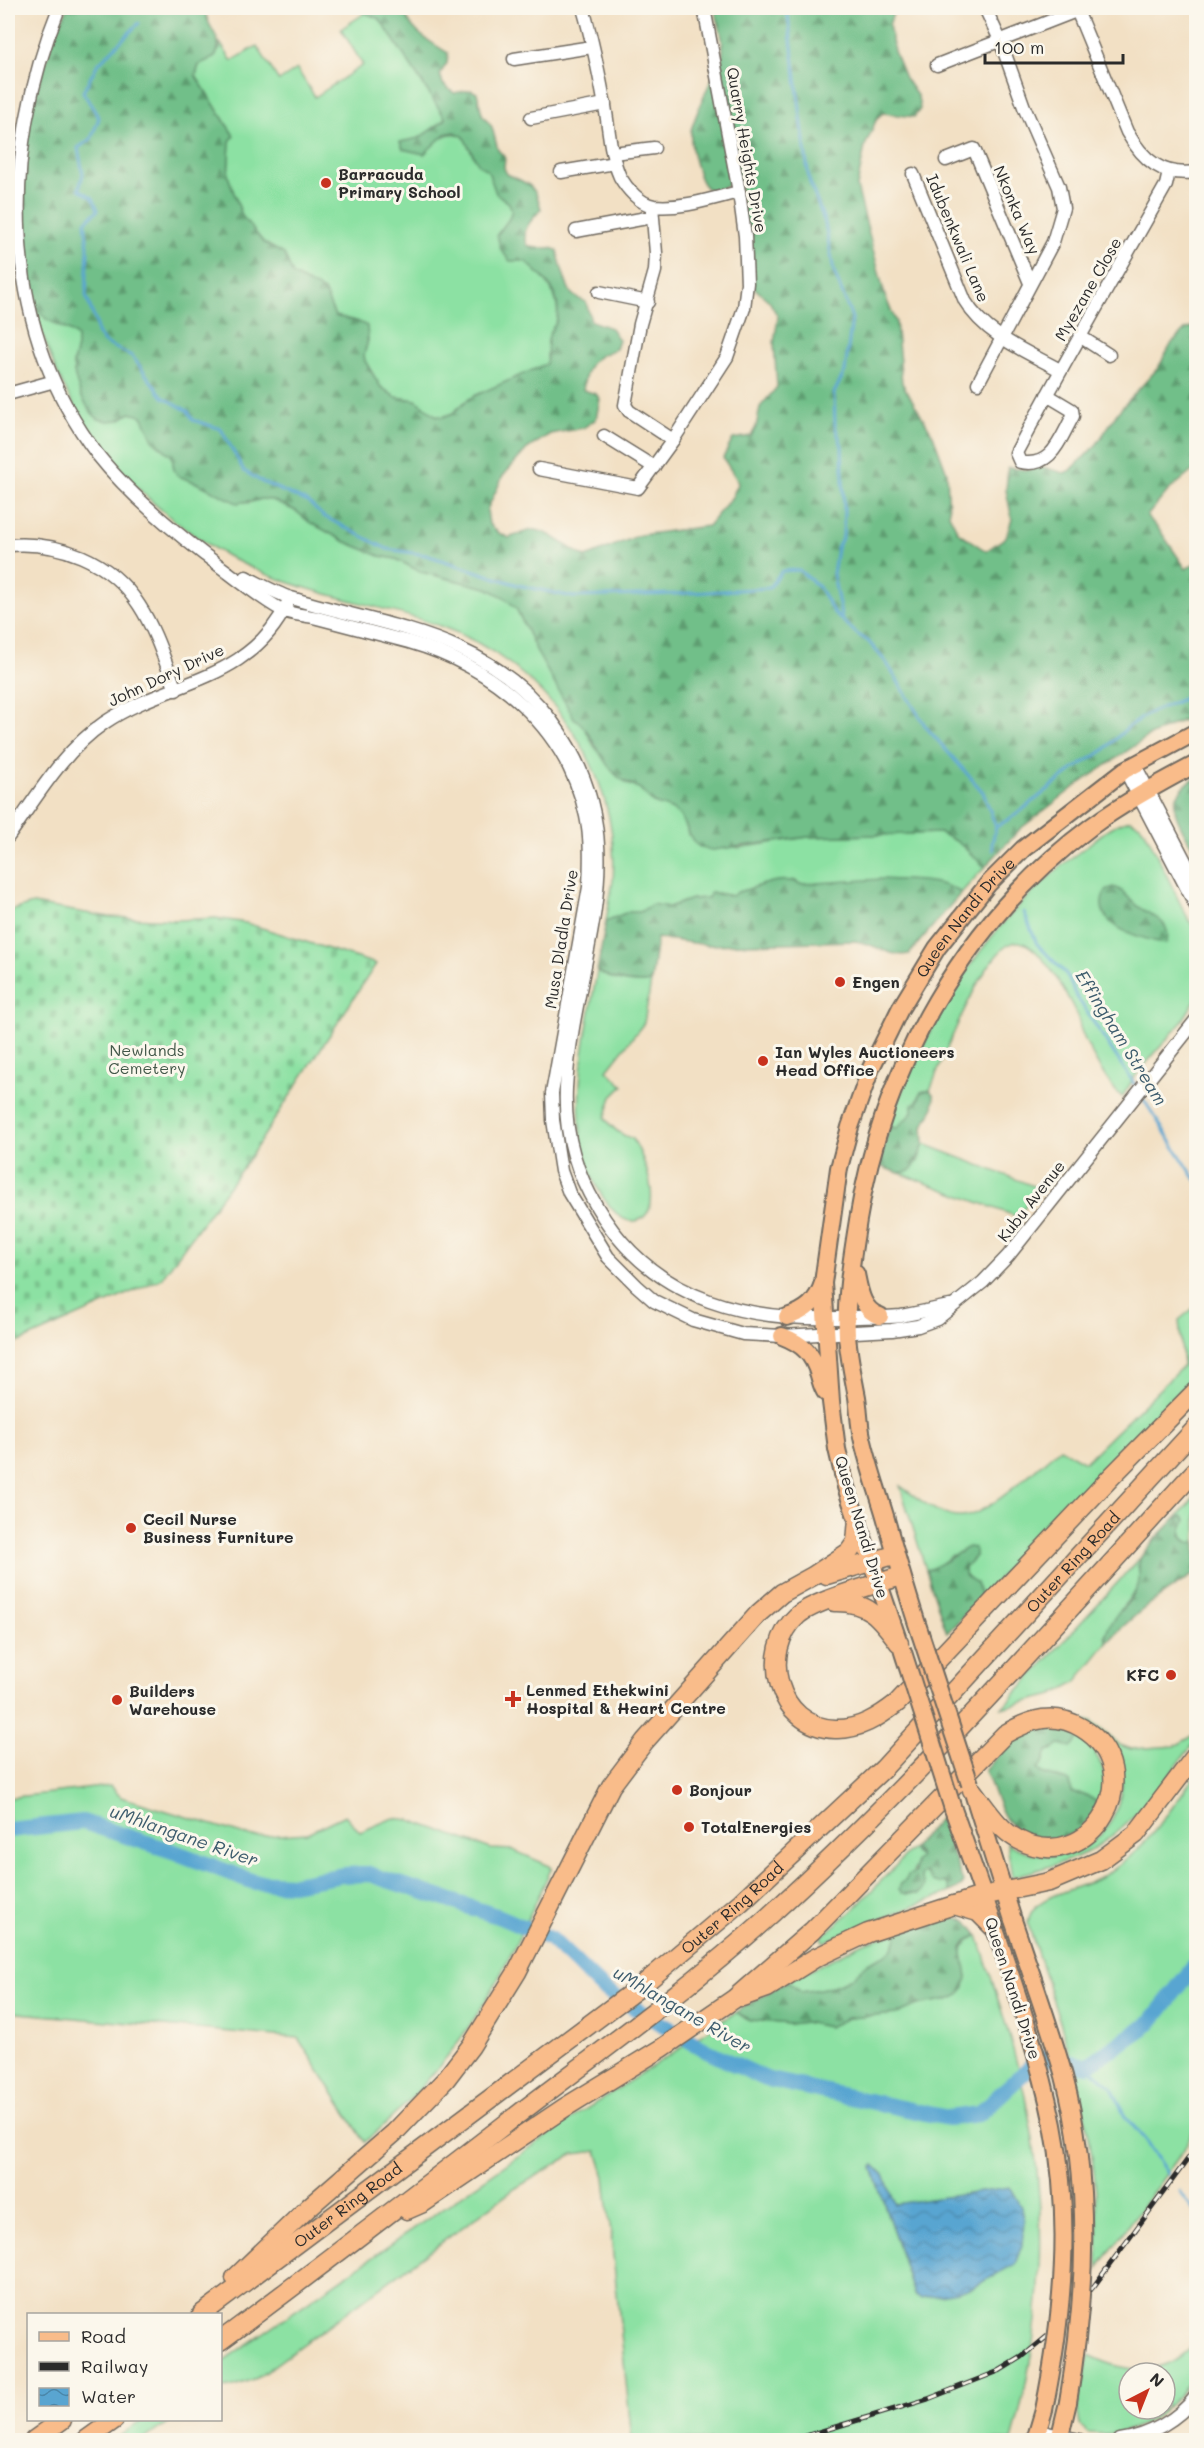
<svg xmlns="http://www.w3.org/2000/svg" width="1204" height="2448" font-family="Mali,sans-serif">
<defs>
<pattern id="forest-firs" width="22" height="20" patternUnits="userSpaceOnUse" patternTransform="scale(1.5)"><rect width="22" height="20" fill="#71bf89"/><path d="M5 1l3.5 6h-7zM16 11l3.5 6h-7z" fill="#5d9b70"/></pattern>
<pattern id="cemetery-stones" width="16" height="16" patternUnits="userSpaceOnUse" patternTransform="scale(1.5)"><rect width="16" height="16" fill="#8ce1a3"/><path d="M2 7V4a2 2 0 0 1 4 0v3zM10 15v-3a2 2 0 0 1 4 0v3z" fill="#79c18c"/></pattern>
<pattern id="water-waves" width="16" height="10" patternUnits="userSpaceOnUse" patternTransform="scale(1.5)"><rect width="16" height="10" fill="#59a5d1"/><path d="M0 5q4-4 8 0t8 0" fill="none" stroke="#4a87aa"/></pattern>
</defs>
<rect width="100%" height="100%" fill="#fbf7ec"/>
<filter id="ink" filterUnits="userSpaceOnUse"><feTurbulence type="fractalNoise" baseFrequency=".0167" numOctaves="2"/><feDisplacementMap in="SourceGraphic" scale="12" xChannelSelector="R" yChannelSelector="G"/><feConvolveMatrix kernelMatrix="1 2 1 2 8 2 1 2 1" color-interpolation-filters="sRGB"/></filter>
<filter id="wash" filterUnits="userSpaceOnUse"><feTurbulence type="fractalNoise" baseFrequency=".008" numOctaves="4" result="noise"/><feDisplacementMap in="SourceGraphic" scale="24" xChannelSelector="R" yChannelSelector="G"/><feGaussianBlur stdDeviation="1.35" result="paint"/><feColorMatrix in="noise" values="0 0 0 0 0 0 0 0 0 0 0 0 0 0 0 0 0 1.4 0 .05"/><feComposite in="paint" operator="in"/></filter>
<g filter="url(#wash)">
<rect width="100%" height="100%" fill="#f2e0c4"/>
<g fill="#8ce1a3" stroke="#5c8667" stroke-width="1.5" fill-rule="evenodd">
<path d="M365,13L380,19L446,119L419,138L401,142L403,149L424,154C435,142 446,128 463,136L474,157L488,170L496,193L509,203L512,210L509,219L497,235C520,257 563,283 557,319C556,325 551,329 549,336C547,342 548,355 547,364L466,401L453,413L443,417L435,415L416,400L395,397L380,386L365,361L364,355L368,340L359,322L335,316L324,291L293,275L284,254L264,243L242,216L228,176L230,141L234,136L196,76L199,65L204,60L211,59L220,48V43L232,61L257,46L279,81L297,69L315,97L363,65L341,29Z"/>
<path d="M33,304L58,326L72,332L77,337V347L73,364L75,377L119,420L130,413L143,416L154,441L172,456L174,469L178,476L248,503L262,499L272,500L296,511L309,522L346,542L380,556L396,559L421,572L487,588L504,597L516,608L539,656L574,718L583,724L594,746L627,784L639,788L653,803L666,806L676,811L685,821L688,835L739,848L808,837L940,833L958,842L985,867L961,893L953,888L800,884L794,880L738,892L732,896L711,892L709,898L692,899L669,907L652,905L640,912H628L606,921C608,908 611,894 613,880C622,769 543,662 440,626C363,599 289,593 217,550C148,509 89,444 56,370C47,349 40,327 33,304Z"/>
<path d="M1130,820L1140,825L1145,831L1183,909L1196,932V999L1181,1023L1136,1075L1122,1097C1107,1084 1088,1049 1081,1030C1079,1025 1079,1018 1076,1013C1066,993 1042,947 1020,942C989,934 940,1066 930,1090L921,1092L912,1113L897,1128L892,1127L888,1131C925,1020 988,919 1083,849C1096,839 1114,822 1130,820Z"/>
<path d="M597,971C614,981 631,985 651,982L644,1023L607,1070L623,1086L612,1097L605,1118C612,1129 620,1135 633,1139C643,1156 664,1205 641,1219C630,1225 620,1218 613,1210C557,1148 585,1044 597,971Z"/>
<path d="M924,1144L1039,1188L1018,1217L899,1173L909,1171L918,1161Z"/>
<path d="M1196,1306V1377L1058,1514L981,1597L976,1583L964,1574V1568L975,1556L952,1555L936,1568L926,1570L900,1486C917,1497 941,1519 962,1517C990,1514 1038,1466 1060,1448L1085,1462L1183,1366L1179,1320Z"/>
<path d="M1196,1496V1540L1192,1543C1178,1540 1182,1528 1182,1516L1175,1519Z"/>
<path d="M1142,1556L1138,1566L1141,1579L1137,1589L1117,1614L1105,1636L1107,1643L1076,1682L1053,1695L1002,1708Z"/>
<path d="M1079,1718L1092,1722L1120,1745L1131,1749L1175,1746L1196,1734V1741C1165,1779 1135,1825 1091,1850C1067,1863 1039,1869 1012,1877L1007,1843C1048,1868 1104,1854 1118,1804C1121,1796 1124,1781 1120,1773C1115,1761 1088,1730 1079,1718Z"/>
<path d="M1079,1735C1104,1760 1110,1773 1098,1808L1072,1794L1070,1782L1042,1773L1038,1767L1043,1763L1046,1751Z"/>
<path d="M1196,1774V2125L1183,2151L1098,2268C1099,2219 1096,2170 1086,2122C1073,2054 1049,1989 1028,1924C1029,1894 1078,1890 1100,1878C1144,1854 1168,1813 1196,1774Z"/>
<path d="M110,1786L121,1797L252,1837L307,1833L345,1815L360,1832L393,1818L410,1820L491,1849L513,1850L552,1867C532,1910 513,1954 489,1995C456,2051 414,2100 365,2142L298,2038L8,2012V1798Z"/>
<path d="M912,1849L915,1854L921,1857C914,1863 910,1884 906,1894H919C925,1888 925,1885 921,1878L922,1874L927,1872L948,1885L950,1892L823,1942L821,1937L853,1910Z"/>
<path d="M898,1932C894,1956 886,1953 868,1963C862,1967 857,1974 851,1978C835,1988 818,1989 801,1992L787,1981L862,1944Z"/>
<path d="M978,1935C995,1991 1015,2048 1027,2106C1050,2217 1043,2332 1012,2440H963L961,2434L934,2440H632L605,2177L597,2151L573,2154L516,2188L257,2378L231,2387L221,2388L220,2363L580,2113L736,2012L746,2019L789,2024L805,2022L828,2027L847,2018L897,2014L917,2005L949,1999L967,1977C963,1954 956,1947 978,1935ZM874,2165L884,2175L895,2204L1010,2188C1029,2220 1022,2230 1015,2263L973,2287L914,2294L872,2168Z"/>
<path d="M1196,2342V2374C1169,2410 1139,2439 1089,2433L1080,2425L1077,2408L1089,2355C1128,2374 1166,2379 1196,2342ZM1129,2373H1165V2409H1129Z"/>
<path d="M143,2420H171L143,2440H114Z"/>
</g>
<g fill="url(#forest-firs)" stroke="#4e755a" stroke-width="1.5">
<path d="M68,8H205C206,31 226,36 215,57C204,64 198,59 196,76L234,136L230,141L228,176L242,216L264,243L284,254L293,275L324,291L335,316L359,322L367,326L368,340L364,355L365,361L380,386L395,397L416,400L435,415L443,417L453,413L466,401L474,396L546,364C548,355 547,342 549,336C550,330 556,325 557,319C562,292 543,277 525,261H510L501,250L497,235L509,219L512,210L509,203L496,193L488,171L479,165L463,136L455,132L445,134L424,154L403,149L400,142L419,138L446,119L380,19L365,13L361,8H403C408,30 429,41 448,53L447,63L440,74L443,84L454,93L471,90L477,93L482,114L492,127L498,150L505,157L504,168L507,174C530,185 535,184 541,209C530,223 520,228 528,246C538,251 549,244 558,251C558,259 568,290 572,294C576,298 581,300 586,302L591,321L611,328L619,340L616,349C592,357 586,364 583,390L596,394L600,399L596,419L583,428L550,434L527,449L503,476L487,510L489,524L499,533L509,538C516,535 525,531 533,530C548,529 571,551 586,557L640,535L708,526L732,497L738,484L736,478L723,458L733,439L751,436L756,427L760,407L777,387L774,343L778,317L769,301L752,286L740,180C720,188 707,202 698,172C694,160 690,143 691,131C692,125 706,90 710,83C713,75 721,66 722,58C725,43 719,22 714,8H895L889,25L894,51L905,78L918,97L920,109L914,117L883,113L877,118L865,146L857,187L885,296L896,322L902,383L933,435L947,473L949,514L958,532L986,551L1006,537L1012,519L1006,490L1008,468L1030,470L1036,467L1046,468L1064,473L1071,470L1097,444L1118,412L1158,368L1172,343L1185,330L1194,326L1196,328V468L1168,491L1147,516L1161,532L1186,569L1196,562V714L1149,736L1076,786L1020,829L985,867L958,842L940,833L808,837L713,850C684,848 693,827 677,813C670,807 663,807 656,804C648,801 645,792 639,788C630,783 622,782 615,774C598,758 593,731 574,718L539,656L516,608L504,597L487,588L421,572L396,559L380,556L346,542L309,522L296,511L272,500L262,499L237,503L197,483L178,476L174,470L172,456L154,441L142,416L130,413L119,420L108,421L98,419L90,411L81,396L75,377L73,364L77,347V337L72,332L46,319L33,304L21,235L27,119L56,31Z"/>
<path d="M1196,777V854C1180,822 1158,802 1196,777Z"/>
<path d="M883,879C908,881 939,878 961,893L909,954C891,958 874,943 855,941L708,945L657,938L651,982C631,985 614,981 597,971L606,921L628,912H640L652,904L669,907L692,899L708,898L711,892L732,896L738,892C756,888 783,874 800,884Z"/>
<path d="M1113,887C1123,889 1128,898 1136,905C1149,916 1172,919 1167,942L1165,944C1145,938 1099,930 1102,901C1103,893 1106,890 1113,887Z"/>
<path d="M930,1090L934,1096L933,1109L923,1126L924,1144L914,1167L909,1171L899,1173L879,1166L888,1131L892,1127L897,1128L912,1113V1105L918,1101L921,1092Z"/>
<path d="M1182,1516L1186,1520L1182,1529L1181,1536L1186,1541L1192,1543L1196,1540V1573C1162,1594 1134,1613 1107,1643C1102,1623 1123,1611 1133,1596C1145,1578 1135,1570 1141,1557C1148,1544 1165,1531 1175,1519Z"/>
<path d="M968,1547L975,1548V1556L964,1568V1574L976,1583L981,1597L947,1633L926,1570C941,1567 954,1554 968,1547Z"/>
<path d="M1056,1726L1079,1735L1076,1742L1071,1747L1060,1744L1054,1749L1047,1751L1043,1763L1038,1768L1042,1773L1070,1782L1072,1793L1086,1795L1097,1802L1098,1808C1091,1817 1085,1826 1075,1832C1055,1843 1020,1840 1006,1819C997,1805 992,1786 985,1771L1010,1741L1031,1729Z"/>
<path d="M940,1818L963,1882L962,1886L950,1892L948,1885L944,1882L939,1884L933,1882L926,1872L922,1874L921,1878C925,1885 925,1888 918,1894L902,1893L899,1889L901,1883L906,1880L908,1875L915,1873L916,1861L920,1857L912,1849Z"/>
<path d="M948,1917L967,1921L978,1935L966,1942L962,1948L967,1977L965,1987L958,1995L949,1999L917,2005L897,2014L847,2018L828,2027L805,2022L789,2024L750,2020L736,2012L787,1981L801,1992C818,1989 835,1988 851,1978C857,1974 862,1967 868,1963C886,1953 894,1956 898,1932Z"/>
</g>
<path fill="url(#cemetery-stones)" stroke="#5c8667" stroke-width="1.5" d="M33,904L109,917L178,920L216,918L246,923L376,964L248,1160L161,1279L8,1347V911Z"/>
<path fill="url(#water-waves)" stroke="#42687e" stroke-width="1.5" d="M874,2165L884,2175L895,2204L1010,2188L1021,2207L1024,2222L1022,2245L1015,2264L973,2287L958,2292L920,2298L914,2294L872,2167Z"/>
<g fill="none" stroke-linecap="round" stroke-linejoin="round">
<g stroke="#59a5d1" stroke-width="3">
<path d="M787,8L809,180L825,223L834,272L852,318L845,371L834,393L835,426L842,446L844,510L843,536L837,548L833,574L842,620"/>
<path d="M139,23L97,65L83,92L99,118L91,139L78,148L83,174L79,189L93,198L98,210L85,222L88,247L86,296L96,323L97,333L105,343L132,356L163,397L188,411L193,420L221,429L244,471L262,482L308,502L323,516L387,549L426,555L518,585L573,597L674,594L769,588L782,571L799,570L819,587L834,613L857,634L868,641L886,662L926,727L983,792L996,827"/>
<path d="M993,850L992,843L996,827L1017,814L1075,768L1103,751L1128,727L1151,712L1190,696L1192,670L1196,653"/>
<path d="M1024,912L1037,944L1067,975L1075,994L1137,1088"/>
<path d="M1140,1094L1196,1180"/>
<path d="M1087,2066L1112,2087L1124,2115L1146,2141L1168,2175"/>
<path d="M1180,2191L1196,2214"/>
</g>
<path stroke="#59a5d1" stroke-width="16" d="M8,1830L83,1822L172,1851L254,1882L293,1884L343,1875L369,1874L500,1917L551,1939L603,1989L707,2051L766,2079L948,2118L979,2114L1041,2057L1087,2066L1093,2062L1150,2023L1196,1964"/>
</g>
</g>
<g filter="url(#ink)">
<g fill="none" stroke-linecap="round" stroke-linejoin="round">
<defs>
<g id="minor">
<path d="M59,8C0,152 0,325 97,454C127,492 166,525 205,555C227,571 259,598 282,610C292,615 306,615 317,618C348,626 378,634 409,642C493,666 567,727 586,816C591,839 590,863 589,887L555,1077L552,1093L553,1120L561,1171L569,1193L608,1257L637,1286L654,1301L693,1320L743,1334L782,1336L892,1330L918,1326L937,1319L983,1282L1008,1256L1196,1020"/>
<path d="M583,8C592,39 599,73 605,106C609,129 610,155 620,177C627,189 640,204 654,206C682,209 713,198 739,192"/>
<path d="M1076,8L1127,132C1143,160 1162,177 1196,172"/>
<path d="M514,59L592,47"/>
<path d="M937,65L1084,8"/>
<path d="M531,118L605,104"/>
<path d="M613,153L654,148"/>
<path d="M946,160L974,149L1030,283"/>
<path d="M561,172L615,163"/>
<path d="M913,174L965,301C986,336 1026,351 1060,370"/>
<path d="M652,206L656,253L655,271L640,324L625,405L629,411L673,440"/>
<path d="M576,231L652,217"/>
<path d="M599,292L648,302"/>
<path d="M1081,337L1109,355"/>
<path d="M978,383L1053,242L1063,208L1059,187L1024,107L1000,40L985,8"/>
<path d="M8,394L51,382"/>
<path d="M1047,395L1072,410L1073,416C1060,439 1052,469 1020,462L1016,453C1064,362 1116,274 1166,185L1169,172"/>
<path d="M604,436L654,467"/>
<path d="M539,469L638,488L673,440L727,357L744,308L747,283L745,236L739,192L704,8"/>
<path d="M8,545C59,541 110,560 139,605C156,631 165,662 176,690"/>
<path d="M246,577C260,584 276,593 291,598C387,627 486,634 551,720C644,844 573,955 566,1088C564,1131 575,1171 597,1207C654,1304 753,1324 858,1317C872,1316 887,1318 901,1316C918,1313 934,1309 950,1306"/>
<path d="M1135,765L1196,882"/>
<path d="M1125,770L1196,906"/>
<path d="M8,837C36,798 63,751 104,723C167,680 249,683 287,604"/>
<path d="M1038,2431L1080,2440"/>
<path d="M1120,2440C1149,2436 1178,2420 1196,2396"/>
</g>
<g id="major">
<path d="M856,1274C859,1289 862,1311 880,1316"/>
<path d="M787,1317C806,1311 817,1302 823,1283"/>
<path d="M782,1336C803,1344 813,1354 819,1375C821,1382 822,1388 826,1393"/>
<path d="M920,1633C907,1594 896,1555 885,1516C877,1489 868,1464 862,1437C859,1424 859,1410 857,1397C853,1377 849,1357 847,1336C845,1298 852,1258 858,1220C883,1065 964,921 1092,826C1125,802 1160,783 1196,764"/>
<path id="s1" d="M897,1637L846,1487L837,1449L831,1402L823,1283L839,1168L850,1127L871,1068L900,1009L937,948L988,884L1023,849L1125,770L1196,732"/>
<path d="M974,1796L1013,1920"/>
<path d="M953,1809L995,1928"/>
<path d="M1035,2440L1044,2410"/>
<path d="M1059,2440L1068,2402"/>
</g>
<g id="highway">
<path d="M827,1575L894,1555"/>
<path d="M901,1576C877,1584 816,1600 798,1615C758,1651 777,1727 835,1729C859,1730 879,1717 897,1703L1112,1476L1196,1391"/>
<path d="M834,1602C868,1601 880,1617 899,1643"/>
<path d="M954,1905L978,1912L995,1929"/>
<path d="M742,1997L767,1988L815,1958L868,1933L982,1896L1049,1882L1101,1860L1136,1834L1196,1755"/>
<path d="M407,2210L423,2203L564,2108L662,2048L734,1999L812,1931L1005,1734C1031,1719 1054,1711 1082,1728C1153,1771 1091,1878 1019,1840C999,1830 986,1808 972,1790"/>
<path d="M235,2278L309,2207L394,2133L445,2080L471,2046L517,1972L611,1786L645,1741L759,1613L782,1593L813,1576L849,1552L856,1542L858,1519"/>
<path id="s2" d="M202,2314L645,1983L741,1902L883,1769L1196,1428"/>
<path d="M220,2341C323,2265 424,2187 525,2109C607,2047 691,1986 768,1917C921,1778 1057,1622 1196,1470"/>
<path d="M34,2440L62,2420"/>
<path d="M86,2440L114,2420"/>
</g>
</defs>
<use href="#minor" stroke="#716a61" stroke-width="15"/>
<use href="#major" stroke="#716a61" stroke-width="20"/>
<use href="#highway" stroke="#716a61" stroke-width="21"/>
<use href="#minor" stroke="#fff" stroke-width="12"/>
<use href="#major" stroke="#f9bc8a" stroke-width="16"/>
<use href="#highway" stroke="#f9bc8a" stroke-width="18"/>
<defs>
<path id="rail" d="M792,2440L928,2399L999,2371L1022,2357L1061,2325L1094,2286L1196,2148"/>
</defs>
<use href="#rail" stroke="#2b2b2b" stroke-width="5"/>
<use href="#rail" stroke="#fbf7ec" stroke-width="3" stroke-dasharray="9" stroke-linecap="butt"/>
<defs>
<g id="major-bridge">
<path d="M920,1633L970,1784"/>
<path d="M902,1649L953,1809"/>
<path d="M1013,1920C1030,1971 1049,2023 1064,2076C1092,2183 1086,2295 1068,2402"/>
<path d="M995,1929C1017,1993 1040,2059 1053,2125C1072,2221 1063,2316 1044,2410"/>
</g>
</defs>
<use href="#major-bridge" stroke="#716a61" stroke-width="20" stroke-linecap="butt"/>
<use href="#major-bridge" stroke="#f9bc8a" stroke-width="16"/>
</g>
</g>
<g fill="#c8321e" stroke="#fbf7ec" stroke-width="2">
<circle cx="326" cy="183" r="6"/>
<circle cx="840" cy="982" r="6"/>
<circle cx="763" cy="1061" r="6"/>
<circle cx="131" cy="1528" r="6"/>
<circle cx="1171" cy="1675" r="6"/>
<path d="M510 1690h6v6h6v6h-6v6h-6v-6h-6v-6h6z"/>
<circle cx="117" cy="1700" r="6"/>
<circle cx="677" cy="1790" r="6"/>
<circle cx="689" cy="1827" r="6"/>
</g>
<g text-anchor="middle" stroke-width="6" stroke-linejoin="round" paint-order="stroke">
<g font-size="16" fill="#2b2b2b" stroke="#fbf7ec">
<text transform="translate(747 150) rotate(80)" y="6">Quarry Heights Drive</text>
<text transform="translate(1017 210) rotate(67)" y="6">Nkonka Way</text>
<text transform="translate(958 238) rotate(67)" y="6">Idubenkwali Lane</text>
<text transform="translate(1088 289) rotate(-60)" y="6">Myezane Close</text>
<text transform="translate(166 675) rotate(-25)" y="6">John Dory Drive</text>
<text dy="6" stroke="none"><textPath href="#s1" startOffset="764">Queen Nandi Drive</textPath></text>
<text transform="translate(561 939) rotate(-81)" y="6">Musa Dladla Drive</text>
<text transform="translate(1031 1201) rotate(-52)" y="6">Kubu Avenue</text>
<text transform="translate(862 1527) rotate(73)" y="6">Queen Nandi Drive</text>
<text dy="6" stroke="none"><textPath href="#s2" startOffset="1154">Outer Ring Road</textPath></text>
<text dy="6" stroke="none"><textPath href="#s2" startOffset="668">Outer Ring Road</textPath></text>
<text transform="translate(1013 1988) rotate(72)" y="6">Queen Nandi Drive</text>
<text dy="6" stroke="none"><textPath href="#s2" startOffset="182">Outer Ring Road</textPath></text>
</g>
<g font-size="16" font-weight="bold" fill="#2b2b2b" stroke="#fbf7ec" text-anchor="start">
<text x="338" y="180">Barracuda<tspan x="338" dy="18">Primary School</tspan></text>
<text x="852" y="988">Engen</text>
<text x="775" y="1058">Ian Wyles Auctioneers<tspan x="775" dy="18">Head Office</tspan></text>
<text x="143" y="1525">Cecil Nurse<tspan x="143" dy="18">Business Furniture</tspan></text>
<text x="1159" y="1681" text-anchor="end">KFC</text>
<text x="526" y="1696">Lenmed Ethekwini<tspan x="526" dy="18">Hospital &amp; Heart Centre</tspan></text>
<text x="129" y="1697">Builders<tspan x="129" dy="18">Warehouse</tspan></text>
<text x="689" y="1796">Bonjour</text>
<text x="701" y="1833">TotalEnergies</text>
</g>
<g font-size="16" fill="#435849" stroke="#fbf7ec">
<text x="147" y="1056">Newlands<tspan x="147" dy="18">Cemetery</tspan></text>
</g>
<g font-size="18" font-style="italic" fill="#3d5c6d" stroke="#fbf7ec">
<text transform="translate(1121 1038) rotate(58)" y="6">Effingham Stream</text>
<text transform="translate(184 1836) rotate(19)" y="6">uMhlangane River</text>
<text transform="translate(682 2010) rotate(30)" y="6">uMhlangane River</text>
</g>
</g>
<rect width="1204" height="2448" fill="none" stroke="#fbf7ec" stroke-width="30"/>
<rect x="27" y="2313" width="195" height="108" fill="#fbf7ec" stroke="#a8a59f" stroke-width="1.5"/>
<rect x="39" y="2332" width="30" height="9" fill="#f9bc8a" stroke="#a8a59f" stroke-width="1.5"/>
<text x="81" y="2343" font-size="18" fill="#2b2b2b">Road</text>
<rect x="39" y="2362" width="30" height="9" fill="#2b2b2b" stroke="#a8a59f" stroke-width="1.5"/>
<text x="81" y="2373" font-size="18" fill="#2b2b2b">Railway</text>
<rect x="39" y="2388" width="30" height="18" fill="url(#water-waves)" stroke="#a8a59f" stroke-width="1.5"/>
<text x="81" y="2403" font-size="18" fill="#2b2b2b">Water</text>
<g transform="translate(1147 2391) rotate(42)"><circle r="28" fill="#fbf7ec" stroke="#a8a59f" stroke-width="1.5"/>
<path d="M0-4.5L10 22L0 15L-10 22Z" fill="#c8321e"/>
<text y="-9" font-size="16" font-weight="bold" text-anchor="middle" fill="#2b2b2b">N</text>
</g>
<path d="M985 54v9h138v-9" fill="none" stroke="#2b2b2b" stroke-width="3"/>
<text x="994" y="54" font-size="18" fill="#2b2b2b" stroke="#fbf7ec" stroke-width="4.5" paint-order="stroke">100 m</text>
</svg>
